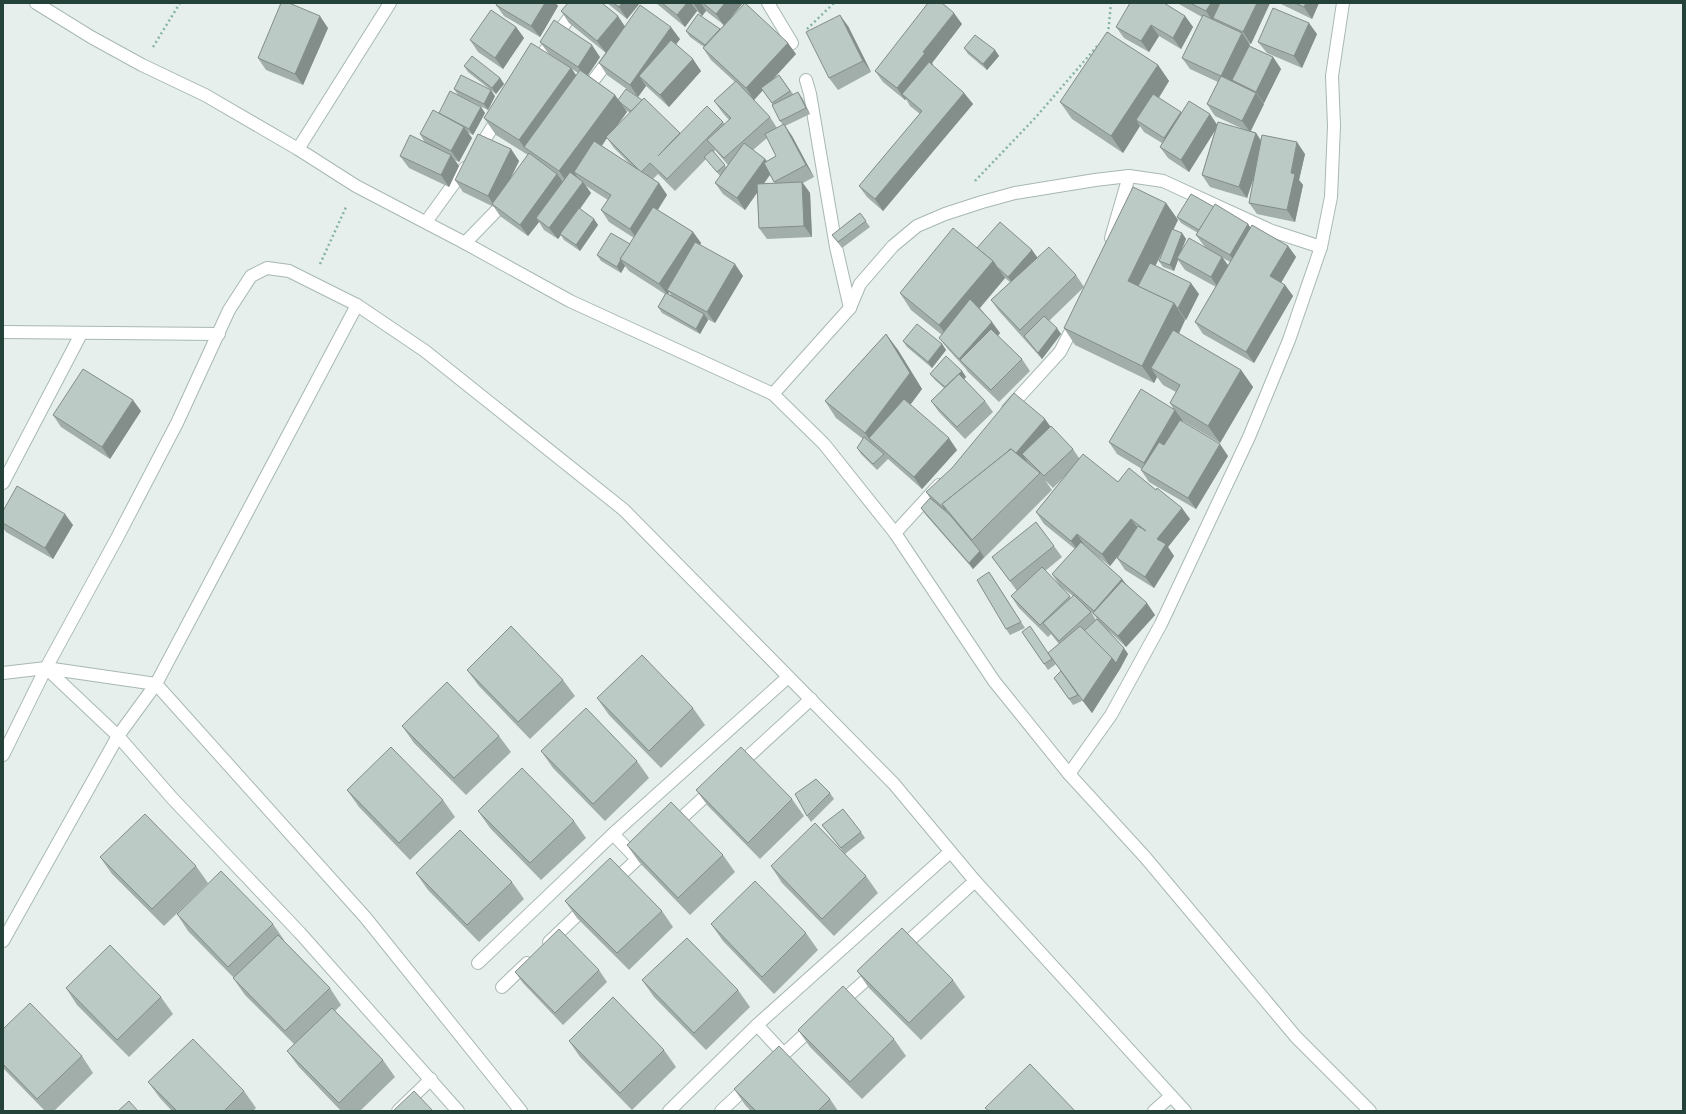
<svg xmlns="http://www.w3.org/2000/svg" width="1686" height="1114" font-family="Figtree,sans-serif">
<rect width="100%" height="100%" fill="#e6efeb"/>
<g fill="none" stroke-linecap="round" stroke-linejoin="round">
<defs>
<g id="lane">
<path d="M536,63L580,3"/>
<path d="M584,93L611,57"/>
<path d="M478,150L500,115"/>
<path d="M426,222L465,168"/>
<path d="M1111,238L1129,176"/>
<path d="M465,243L498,209L506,198"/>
<path d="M1008,409L1060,352L1076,321"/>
<path d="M895,533L939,485"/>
</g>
<g id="street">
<path d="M36,3L91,37L142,65L205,95L298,149L356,186L465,243L570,301L773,394L824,444L895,533L994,681L1069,774L1145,857L1296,1037L1370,1111"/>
<path d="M768,3L792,43"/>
<path d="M806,80L810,94L836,247L850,308"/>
<path d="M298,149L390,3"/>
<path d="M3,332L219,334"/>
<path d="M773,394L850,308L860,284L893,246L917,226L945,214L982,202L1015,193L1095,180L1129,176L1163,181L1272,231L1321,247"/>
<path d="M3,483L81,334"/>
<path d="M46,668L118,736L172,798L300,933L458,1111"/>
<path d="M3,673L46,668L156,684L365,917L521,1111"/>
<path d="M3,755L46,668L117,538L177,423L229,310L251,276L267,268L289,271L357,305L425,351L624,510L894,784L975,881L1185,1111"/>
<path d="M738,766L811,699"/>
<path d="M1069,774L1111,715L1161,624L1249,437L1289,340L1321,247L1331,197L1334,126L1332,76L1343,3"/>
<path d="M673,826L714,788"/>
<path d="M613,834L637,859"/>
<path d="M612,883L648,849"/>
<path d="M3,941L118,736L156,684L357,305"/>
<path d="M549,942L588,905"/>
<path d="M900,949L975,881"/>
<path d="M478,963L613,834L788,677"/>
<path d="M502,987L527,963"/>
<path d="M838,1005L876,971"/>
<path d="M757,1025L784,1054"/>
<path d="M773,1064L815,1025"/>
<path d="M398,1111L431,1079"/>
<path d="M669,1111L757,1025L950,852"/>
<path d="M721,1111L750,1084"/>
<path d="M1154,1111L1171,1096"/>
</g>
</defs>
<use href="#lane" stroke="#a8b8b2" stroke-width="14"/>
<use href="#street" stroke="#a8b8b2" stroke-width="14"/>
<g stroke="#86b3a5" stroke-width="2.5" stroke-dasharray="2 3" stroke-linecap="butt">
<path d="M807,29L834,3"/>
<path d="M1108,34L1111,3"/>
<path d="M153,47L180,3"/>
<path d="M975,181L1036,117L1099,44"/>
<path d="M320,264L347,205"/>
</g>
<use href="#lane" stroke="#fff" stroke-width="12"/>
<use href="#street" stroke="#fff" stroke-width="12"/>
</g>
<g fill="#a1aea9" fill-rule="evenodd">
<path d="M607,3H640L627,19Z"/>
<path d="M656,3H743L727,22L796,54L772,80L779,75L793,94L802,98L810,114L785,126L792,136L814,177L803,183L810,193L812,237L767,239L759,228L757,193L745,210L723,194L715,183L720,176L706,159L675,191L658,174L653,179L659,183L667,195L658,210L693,232L701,243L700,245L743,276L715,323L707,319L708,320L700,334L662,313L658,307L665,294L629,271L625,266L621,273L601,261L597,255L630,244L634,238L609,222L601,210L608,200L586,186L591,193L580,209L594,219L598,225L580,251L564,240L561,235L558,239L544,230L539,222L528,236L500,216L494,207L463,192L455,180L511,149L519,161L509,181L528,155L496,135L484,118L563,63L548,53L540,42L600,57L588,75L615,95L618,100L680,134L723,122L725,124L729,120L722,112L714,101L735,82L711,60L703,48L704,47L690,37L686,31L720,29L724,25L706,11L702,16L697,11L685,27ZM572,69L578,73L576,75ZM763,90L773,105L780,121L783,125L777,128L770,117L754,100ZM626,110L630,113L615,128L627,112ZM607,138L614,148L632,166L602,146ZM767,138L776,156L767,161L765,159L753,150ZM715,150L728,165L726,167L714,152ZM770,175L775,183L764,184ZM669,292L672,297L668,294Z"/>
<path d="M1177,3H1270L1251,44L1248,43L1250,45L1249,46L1273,57L1281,69L1264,103H1263L1264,104L1251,131L1256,133L1261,141L1305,154L1299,180L1303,185L1295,222L1257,214L1249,203L1255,174L1247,198L1210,187L1202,175L1215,130L1189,172L1168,158L1160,147L1162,143L1144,132L1140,126L1123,153L1072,119L1060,102L1158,65L1169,81L1159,98L1182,113L1217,125L1243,129L1215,116L1207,104L1218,82L1190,69L1182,58L1202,17Z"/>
<path d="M1279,3H1319L1312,19Z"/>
<path d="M496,5L558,6L540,37L504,16Z"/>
<path d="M561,11L680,39L676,44L701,71L669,107L646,86L638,97L607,75L599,63L614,43L606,53L569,23Z"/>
<path d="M1185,16L1193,27L1181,49L1159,36L1149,52L1124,38L1116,27Z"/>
<path d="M962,24L932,63L933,65L932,66L964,93L973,104L883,211L867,197L859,186L920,114L910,106L906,99L905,100L883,82L875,71Z"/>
<path d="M848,26L871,72L838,90L829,78Z"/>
<path d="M516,27L524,38L503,69L478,52L470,40Z"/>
<path d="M328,28L303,85L266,70L258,58Z"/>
<path d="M1317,34L1302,68L1267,53L1258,42Z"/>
<path d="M964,48L995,50L999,56L987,70L968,54Z"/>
<path d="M464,66L500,78L504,84L496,94L468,72Z"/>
<path d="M454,89L495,96L488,110L458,95Z"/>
<path d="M481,107L485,113L473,135L467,132L472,138L459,162L455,160L459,166L449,187L409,168L400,156L425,143L420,134L439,113Z"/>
<path d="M1166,203L1178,220L1173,230L1182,233L1186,239L1181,251L1205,247L1196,235L1198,233L1181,223L1177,217L1214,207L1248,224L1250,227L1288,246L1296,257L1281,283L1285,285L1293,296L1254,363L1203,334L1195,322L1216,287L1185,270L1178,260L1174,271L1163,267L1159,261L1166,244L1155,266L1199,294L1186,320L1185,319V320L1179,334L1241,370L1253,387L1220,443L1183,421V422L1228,456L1196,509L1149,482L1141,470L1142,469L1117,454L1109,442L1173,408L1170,403L1176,392L1163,385L1157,377L1154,383L1075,345L1064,328ZM1223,258L1230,262L1228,266Z"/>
<path d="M860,213L870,227L842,248L832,235Z"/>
<path d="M977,248L1032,250L1037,258L1076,275L1084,287L1049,321L1061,334L1042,359L999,311L991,300L1010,282L1005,278L980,308L1000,333L998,336L1022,359L1030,371L999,402L968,372L966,369L948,349L939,338L942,335L911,310L900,293Z"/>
<path d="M886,334L898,350L922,389L910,405L957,450L922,489L888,459L877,470L861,454L857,448L863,439L836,418L825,401Z"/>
<path d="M903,341L942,344L946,350L932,368L907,347Z"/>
<path d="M962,371L966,377L964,379L985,401L993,412L965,439L939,412L931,401L944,388L935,380L930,374Z"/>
<path d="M141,411L110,459L61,427L53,415Z"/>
<path d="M1050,427L1073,449L1079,458L1118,482L1190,519L1168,547L1174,556L1154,588L1125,570L1117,558L1118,556L1110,566L1084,546L1122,579L1126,584L1155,615L1126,647L1108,630L1128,654L1120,669L1092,713L1078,695L1082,701L1073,705L1054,678L1061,671L1056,664L1048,670L1022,632L1048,653L1059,644L1051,634L1048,637L1019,608L1011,596L1017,591L992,557L1054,546L1062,557L1045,571L1071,598L1073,596L1060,586L1052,574L1075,549L1044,524L1036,512L1066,475L1053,488L1045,480L1052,490L973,569L925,514L921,508L930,498L926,492ZM1091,612L1095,616L1097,619L1096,620Z"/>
<path d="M3,511L73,525L53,559L6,532L3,528Z"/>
<path d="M993,578L1025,628L1010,635L1006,629Z"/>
<path d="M467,670L563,680L575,696L530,739L479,686Z"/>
<path d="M597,698L693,708L705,725L661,768L609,715Z"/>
<path d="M402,726L499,736L511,752L466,795L414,743Z"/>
<path d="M541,751L637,761L649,778L605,821L553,768Z"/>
<path d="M347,790L443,800L455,817L410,860L359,807Z"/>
<path d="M696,790L792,799L804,816L760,859L708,806Z"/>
<path d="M830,793L834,799L811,822L807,816Z"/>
<path d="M478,811L574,821L586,838L541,880L490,828Z"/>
<path d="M822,825L861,832L865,838L845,854Z"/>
<path d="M627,845L723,855L735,872L690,915L639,862Z"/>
<path d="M100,857L196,866L208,883L164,926L112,874Z"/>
<path d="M771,866L866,876L878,893L834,936L782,883Z"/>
<path d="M416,873L512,882L524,899L479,942L428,890Z"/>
<path d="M565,901L662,911L673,927L629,970L577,918Z"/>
<path d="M177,914L273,924L284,940V941L330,988L341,1005L335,1011L383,1060L395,1077L360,1111H341L299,1067L287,1051L294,1044L245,995L233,978H234L188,931Z"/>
<path d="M711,924L806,933L818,950L774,994L723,941Z"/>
<path d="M599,970L607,982L563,1025L523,983L515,972Z"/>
<path d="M857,971L953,980L965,997L921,1040L869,988Z"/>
<path d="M642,980L738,990L750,1007L706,1050L654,997Z"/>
<path d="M66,988L161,997L173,1014L129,1057L77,1005Z"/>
<path d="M3,1029L82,1056L93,1073L54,1111H45L3,1068Z"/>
<path d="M798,1030L894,1039L906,1056L862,1099L810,1047Z"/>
<path d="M569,1041L664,1050L676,1067L632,1110L580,1057Z"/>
<path d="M148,1082L244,1091L256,1108L253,1111H172L160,1098Z"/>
<path d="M734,1089L830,1099L838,1111H751L746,1106Z"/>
</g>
<g fill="#838d89">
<path d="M545,3H556L558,6L540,37L531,26Z"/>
<path d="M622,3H640L627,19L619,7Z"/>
<path d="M687,3H691L697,11L685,27L677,15Z"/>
<path d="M695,3H701L706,11L702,16L694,4Z"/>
<path d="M725,3H743L724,26L716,14Z"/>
<path d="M1211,3H1225L1213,18L1215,21L1214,23L1206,11Z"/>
<path d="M1257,3H1270L1251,44L1243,32Z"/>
<path d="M1306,3H1319L1312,19L1304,7Z"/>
<path d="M954,13L962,24L932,63L933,65L907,98L902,94L906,99L905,100L897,88L923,52Z"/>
<path d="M840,15L848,26L871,72L863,61Z"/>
<path d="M320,16L328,28L303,85L295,74Z"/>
<path d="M618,16L626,28L606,53L597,41Z"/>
<path d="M1185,16L1193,27L1181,49L1173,38Z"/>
<path d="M1309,23L1317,34L1302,68L1294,56Z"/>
<path d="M1151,25L1159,36L1149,52L1141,41Z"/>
<path d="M516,27L524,38L503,69L495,58Z"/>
<path d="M671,27L680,39L647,84L639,76L646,86L638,97L630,85Z"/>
<path d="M1242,33L1250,45L1229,88L1221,76Z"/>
<path d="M788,43L796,54L754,100L746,88Z"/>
<path d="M592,45L600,57L586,78L578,67Z"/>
<path d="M995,50L999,56L987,70L983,64Z"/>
<path d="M1273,57L1281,69L1264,103L1256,92Z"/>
<path d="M693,59L701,71L669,107L660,95Z"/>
<path d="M1158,65L1169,81L1142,124L1136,120L1140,126L1123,153L1111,136Z"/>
<path d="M571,68L583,85L524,147L531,157L519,140Z"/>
<path d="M500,78L504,84L496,94L492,88Z"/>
<path d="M491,90L495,96L488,110L484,104Z"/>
<path d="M798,92L802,98L810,114L806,108Z"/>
<path d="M964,93L973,104L883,211L875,199Z"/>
<path d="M1256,93L1264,104L1250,132L1242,121Z"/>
<path d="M615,95L627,112L608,138L606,137L607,138L580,176L574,172L578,178L571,188L559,171Z"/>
<path d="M481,107L485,113L473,135L469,129Z"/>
<path d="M1181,112L1189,124L1173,150L1164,138Z"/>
<path d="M1210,114L1218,126L1189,172L1181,160Z"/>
<path d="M784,124L792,136L814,177L806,165Z"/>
<path d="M464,127L472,138L459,162L451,151Z"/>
<path d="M1256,133L1264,145L1247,198L1239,187Z"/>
<path d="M1297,142L1305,154L1299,180L1303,185L1295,222L1287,210L1291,173Z"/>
<path d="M511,149L519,161L496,208L488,196Z"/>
<path d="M451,155L459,166L449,187L441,175Z"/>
<path d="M765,159L773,170L745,210L737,198Z"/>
<path d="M557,174L565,185L536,218L539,222L528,236L520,225Z"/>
<path d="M583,182L591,193L558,239L549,228Z"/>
<path d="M802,182L810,193L812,237L804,226Z"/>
<path d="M659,183L667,195L638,240L630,229Z"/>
<path d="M1166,203L1178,220L1143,291L1128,281Z"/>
<path d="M594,219L598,225L580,251L576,245Z"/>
<path d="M1248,224L1256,236L1238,267L1230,255Z"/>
<path d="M693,232L701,243L670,291L667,290L669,292L668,295L659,284Z"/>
<path d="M1182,233L1186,239L1178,259L1177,258L1178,260L1174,271L1170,265Z"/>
<path d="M1288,246L1296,257L1278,288L1270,276Z"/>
<path d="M1032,250L1040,261L1016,288L1008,277Z"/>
<path d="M1222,257L1231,269L1219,289L1211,277Z"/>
<path d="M621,260L625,266L621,273L617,267Z"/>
<path d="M993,261L1005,278L951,342L939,325Z"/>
<path d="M735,264L743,276L715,323L707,312Z"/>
<path d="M1191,283L1199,294L1186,320L1178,308Z"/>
<path d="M1285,285L1293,296L1254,363L1246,352Z"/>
<path d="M1174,303L1185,320L1159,373L1151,368L1157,377L1154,383L1142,366Z"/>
<path d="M704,314L708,320L700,334L696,329Z"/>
<path d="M992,322L1000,333L969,369L959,359Z"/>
<path d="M1057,328L1061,334L1042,359L1038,353Z"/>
<path d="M886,334L898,350L922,389L879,447L869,438L877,450L865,433Z"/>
<path d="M942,344L946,350L932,368L928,362Z"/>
<path d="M1241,370L1253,387L1220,443L1208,426Z"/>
<path d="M962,371L966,377L950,394L946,388Z"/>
<path d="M133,400L141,411L110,459L102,447Z"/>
<path d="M1175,410L1183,421L1152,474L1144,463Z"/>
<path d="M1045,419L1053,430L1022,454L1027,461L1024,465L1016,453Z"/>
<path d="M949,438L957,450L922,489L914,477Z"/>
<path d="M1220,444L1228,456L1196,509L1188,498Z"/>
<path d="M1182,508L1190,519L1168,547L1174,556L1154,588L1145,577L1157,539Z"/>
<path d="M65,514L73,525L53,559L45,548Z"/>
<path d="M1131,519L1139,530L1110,566L1102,554Z"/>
<path d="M1077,534L1085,546L1079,552L1071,541Z"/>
<path d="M980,551L984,557L973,569L969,563Z"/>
<path d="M1122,579L1130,590L1100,620L1094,611Z"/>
<path d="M1147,603L1155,615L1126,647L1118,636Z"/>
<path d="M1124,648L1128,654L1120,669L1092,713L1083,701L1112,658Z"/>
</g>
<g fill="#bbcac4" stroke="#838d89">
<path d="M281,3H289L320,16L295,74L258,58Z"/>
<path d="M497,3H545L531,26L496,5Z"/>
<path d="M568,3H602L618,16L597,41L561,11Z"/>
<path d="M613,3H622L619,7Z"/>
<path d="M662,3H687L677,15Z"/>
<path d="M703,3H725L716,14Z"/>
<path d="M745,3L788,43L746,88L703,48Z"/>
<path d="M928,3H942L954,13L923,52L925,53L897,88L875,71Z"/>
<path d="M1130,3H1164L1185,16L1173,38L1151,25L1141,41L1116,27Z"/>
<path d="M1190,3H1211L1206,11Z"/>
<path d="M1220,3H1257L1243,32L1213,18Z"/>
<path d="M1295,3H1306L1304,7Z"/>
<path d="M640,5L671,27L630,85L599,63Z"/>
<path d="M1273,8L1309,23L1294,56L1258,42Z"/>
<path d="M491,10L516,27L495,58L470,40Z"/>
<path d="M698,14L720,29L705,45L686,31Z"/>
<path d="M840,15L863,61L829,78L806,32Z"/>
<path d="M1203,15L1242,33L1221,76L1182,58Z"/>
<path d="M554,20L592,45L578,67L540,42Z"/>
<path d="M1107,32L1158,65L1111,136L1060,102Z"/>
<path d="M975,35L995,50L983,64L964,48Z"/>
<path d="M671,40L693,59L660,95L639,76Z"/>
<path d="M531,43L571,68L519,140L484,118Z"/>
<path d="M1249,46L1273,57L1256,92L1232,80Z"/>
<path d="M472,56L500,78L492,88L464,66Z"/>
<path d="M929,62L964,93L875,199L859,186L922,111L902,94Z"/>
<path d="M580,70L615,95L559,171L524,147Z"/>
<path d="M461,75L491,90L484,104L454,89Z"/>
<path d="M779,75L790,91L772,103L761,88Z"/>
<path d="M1221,76L1256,93L1242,121L1207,104Z"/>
<path d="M736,81L770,117L724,158L707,140L731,118L714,101Z"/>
<path d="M626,89L642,100L631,111L622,104L618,100Z"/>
<path d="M450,91L481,107L469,129L439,113Z"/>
<path d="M798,92L806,108L780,121L772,105Z"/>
<path d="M1153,94L1181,112L1164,138L1136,120Z"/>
<path d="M644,98L680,133L658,156L707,106L723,122L667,179L650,163L641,172L606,137Z"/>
<path d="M1189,101L1210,114L1181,160L1160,147Z"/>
<path d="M433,110L464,127L451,151L420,134Z"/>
<path d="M1218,122L1256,133L1239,187L1202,175Z"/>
<path d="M784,124L806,165L774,182L764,163L776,156L765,134Z"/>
<path d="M478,134L511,149L488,196L455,180Z"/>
<path d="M410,135L451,155L441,175L400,156Z"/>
<path d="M1262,135L1297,142L1291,173L1295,174L1287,210L1249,203Z"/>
<path d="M594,141L659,183L630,229L601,210L611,195L574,172Z"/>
<path d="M744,143L765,159L737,198L715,183Z"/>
<path d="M712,150L725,165L717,172L704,157Z"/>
<path d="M529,153L557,174L520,225L492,204Z"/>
<path d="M570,172L583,182L549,228L536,218Z"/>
<path d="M802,182L804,226L759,228L757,184Z"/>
<path d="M1133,187L1166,203L1128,281L1174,303L1142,366L1064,328Z"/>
<path d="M1191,194L1214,207L1199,230L1177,217Z"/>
<path d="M1215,204L1248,224L1230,255L1196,235Z"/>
<path d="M653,207L693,232L659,284L620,259Z"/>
<path d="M579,208L594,219L576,245L560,234Z"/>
<path d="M860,213L866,221L838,242L832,235Z"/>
<path d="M1000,222L1032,250L1008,277L997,267L993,261L977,248Z"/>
<path d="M1252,225L1288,246L1270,276L1285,285L1246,352L1195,322Z"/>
<path d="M953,228L993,261L939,325L900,293Z"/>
<path d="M1172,229L1182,233L1170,265L1159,261Z"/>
<path d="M611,233L630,244L620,259H621L617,267L597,255Z"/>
<path d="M1189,238L1222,257L1211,277L1177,258Z"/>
<path d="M695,242L735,264L707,312L667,290Z"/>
<path d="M1049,247L1076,275L1020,330L991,300Z"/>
<path d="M1150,263L1191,283L1178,308H1177L1174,303L1138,286Z"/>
<path d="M666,293L704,314L696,329L658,307Z"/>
<path d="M970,299L992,322L959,359L939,338Z"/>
<path d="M1044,316L1057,328L1038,353L1024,336Z"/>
<path d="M917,324L942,344L928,362L903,341Z"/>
<path d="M991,329L1022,359L991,390L960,360Z"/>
<path d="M1173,330L1241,370L1208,426L1170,403L1180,385L1151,368Z"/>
<path d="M886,334L910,373L865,433L825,401Z"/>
<path d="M946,356L962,371L945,387L930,374Z"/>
<path d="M83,369L133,400L102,447L53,415Z"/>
<path d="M959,374L985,401L957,427L931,401Z"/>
<path d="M1141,389L1175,410L1144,463L1109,442Z"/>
<path d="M1014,393L1045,419L1016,453L1011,449H1010L1006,453L942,504L946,510L926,492L952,468Z"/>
<path d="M904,399L949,438L914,477L869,438Z"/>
<path d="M1180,420L1220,444L1188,498L1141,470L1159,442L1164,445Z"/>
<path d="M1051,426L1073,449L1044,476L1022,454Z"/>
<path d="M864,437L884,454L873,464L857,448Z"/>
<path d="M1011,449L1040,473L972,540L942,504Z"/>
<path d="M1083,454L1118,482L1129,468L1156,490L1157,488L1182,508L1157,539L1166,544L1145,577L1117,558L1138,526L1146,531L1131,519L1102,554L1077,534L1071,541L1036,512Z"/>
<path d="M17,486L65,514L45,548L3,523V511Z"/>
<path d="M930,498L950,515L980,551L969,563L921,508Z"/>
<path d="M1036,522L1054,546L1010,581L992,557Z"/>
<path d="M1081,542L1122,579L1094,611L1052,574Z"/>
<path d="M1042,567L1070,596L1040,625L1011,596Z"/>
<path d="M989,572L1021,622L1006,629L977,580Z"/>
<path d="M1122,581L1147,603L1118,636L1093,613Z"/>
<path d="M1074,595L1091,612L1059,641L1043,623Z"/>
<path d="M1097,619L1124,648L1116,663L1112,658L1084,631Z"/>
<path d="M511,626L563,680L518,722L467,670Z"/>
<path d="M1030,626L1052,659L1044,664L1022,632Z"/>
<path d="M1080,626L1112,658L1083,701L1048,653Z"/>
<path d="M642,655L693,708L649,751L597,698Z"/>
<path d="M1061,671L1078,695L1069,699L1054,678Z"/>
<path d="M447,682L499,736L454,778L402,726Z"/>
<path d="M586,708L637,761L593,804L541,751Z"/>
<path d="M391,747L443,800L399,843L347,790Z"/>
<path d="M741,747L792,799L748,843L696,790Z"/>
<path d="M522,768L574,821L530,863L478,811Z"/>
<path d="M816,779L830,793L807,816L795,794Z"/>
<path d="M671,802L723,855L678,898L627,845Z"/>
<path d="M843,809L861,832L841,848L822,825Z"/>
<path d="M145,814L196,866L152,909L100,857Z"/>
<path d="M815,823L866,876L822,919L771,866Z"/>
<path d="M460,830L512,882L467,925L416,873Z"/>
<path d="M610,858L662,911L617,953L565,901Z"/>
<path d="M221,871L273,924L228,967L177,914Z"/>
<path d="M755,881L806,933L762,977L711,924Z"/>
<path d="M902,928L953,980L909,1023L857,971Z"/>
<path d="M559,929L599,970L555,1013L515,972Z"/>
<path d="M278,935L330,988L285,1031L233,978Z"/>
<path d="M687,938L738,990L694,1033L642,980Z"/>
<path d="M110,945L161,997L117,1040L66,988Z"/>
<path d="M843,986L894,1039L850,1082L798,1030Z"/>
<path d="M613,997L664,1050L620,1093L569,1041Z"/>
<path d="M30,1003L82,1056L37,1099L3,1064V1029Z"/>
<path d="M332,1008L383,1060L339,1103L287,1051Z"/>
<path d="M193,1039L244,1091L224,1111H177L148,1082Z"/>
<path d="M779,1046L830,1099L818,1111H756L734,1089Z"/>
<path d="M1030,1064L1075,1111H989L985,1108Z"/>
<path d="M414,1091L433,1111H393Z"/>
<path d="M129,1101L138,1111H118Z"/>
</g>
<rect width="1686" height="1114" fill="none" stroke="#24423a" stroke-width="8"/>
</svg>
